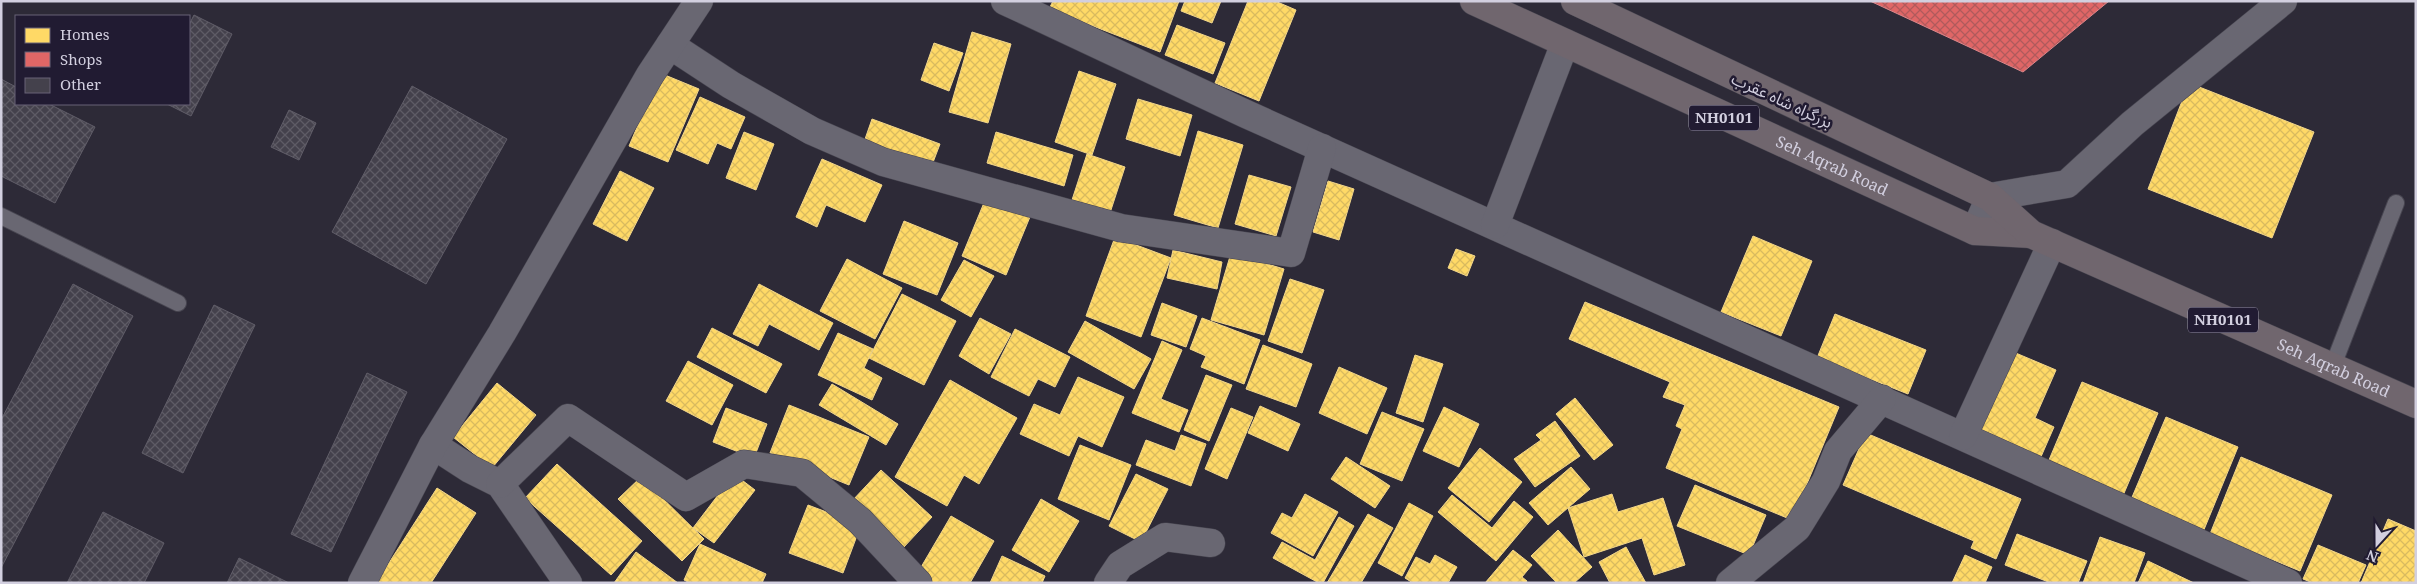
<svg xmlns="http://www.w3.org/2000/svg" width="2417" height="584" font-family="'Noto Serif','Noto Sans Arabic',serif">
<defs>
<pattern id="homes-cross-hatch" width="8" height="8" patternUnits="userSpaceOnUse" patternTransform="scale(1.25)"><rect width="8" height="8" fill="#ffd966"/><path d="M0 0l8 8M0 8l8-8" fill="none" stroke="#d9ba5f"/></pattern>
<pattern id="shops-cross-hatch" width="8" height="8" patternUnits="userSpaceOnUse" patternTransform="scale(1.25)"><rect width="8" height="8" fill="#e06666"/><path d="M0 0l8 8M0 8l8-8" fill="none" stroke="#b05a5c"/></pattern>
<pattern id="building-cross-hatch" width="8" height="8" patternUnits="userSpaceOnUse" patternTransform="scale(1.25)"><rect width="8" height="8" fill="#44414c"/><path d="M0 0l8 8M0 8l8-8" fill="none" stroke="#5e5b65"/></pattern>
</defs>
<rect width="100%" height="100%" fill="#2d2a37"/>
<g fill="url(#homes-cross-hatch)" stroke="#f2d68a">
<path d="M1053,1H1179L1160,52L1049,9Z"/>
<path d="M1185,1H1221L1212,23L1181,11Z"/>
<path d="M1248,1H1275L1296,10L1259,101L1215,83Z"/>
<path d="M1177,25L1225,43L1213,74L1165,55Z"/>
<path d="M972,32L1011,44L988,123L949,112Z"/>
<path d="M934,43L963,53L949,91L921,80Z"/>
<path d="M1079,71L1116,84L1092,155L1055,142Z"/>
<path d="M660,73L699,89L668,162L629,146Z"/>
<path d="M2189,83L2314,132L2272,238L2148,189Z"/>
<path d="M700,97L745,117L731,149L717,143L708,164L676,150Z"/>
<path d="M1138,99L1192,115L1180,156L1126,139Z"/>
<path d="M872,119L940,144L932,165L864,142Z"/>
<path d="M1198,131L1243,145L1218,228L1174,215Z"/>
<path d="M744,132L774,144L756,190L726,178Z"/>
<path d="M996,132L1073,155L1064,186L987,163Z"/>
<path d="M1087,154L1125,167L1109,216L1071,203Z"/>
<path d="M822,159L882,185L865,222L826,205L817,227L796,217Z"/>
<path d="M620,171L654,188L627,241L593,224Z"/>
<path d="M1249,175L1291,187L1276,236L1235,224Z"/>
<path d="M1328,181L1354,189L1339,240L1313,232Z"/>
<path d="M988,193L1032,212L1006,275L962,256Z"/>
<path d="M904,221L958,243L937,295L883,274Z"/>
<path d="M1753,236L1812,261L1781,336L1721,312Z"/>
<path d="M1115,237L1171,258L1141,337L1086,316Z"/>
<path d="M1456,249L1475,256L1467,276L1448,268Z"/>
<path d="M1173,250L1222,262L1217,289L1167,278Z"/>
<path d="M1231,253L1284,269L1264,335L1211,320Z"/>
<path d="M847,259L902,288L875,339L820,311Z"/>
<path d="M964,260L994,276L971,317L941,300Z"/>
<path d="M1290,279L1324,290L1302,353L1268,341Z"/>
<path d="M759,284L833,323L819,350L769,324L758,346L733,334Z"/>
<path d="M902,294L956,321L924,385L869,358Z"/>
<path d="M1585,302L1839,407L1792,520L1666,468L1682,429L1676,426L1685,405L1663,397L1670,382L1569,339Z"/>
<path d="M1162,303L1197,316L1186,347L1151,335Z"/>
<path d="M1835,314L1926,350L1908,394L1817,358Z"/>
<path d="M980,318L1011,334L989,374L959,356Z"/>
<path d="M1202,318L1260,340L1244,384L1201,367L1206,356L1190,349Z"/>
<path d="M1085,321L1151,359L1134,389L1068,352Z"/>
<path d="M712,328L782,364L766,393L697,357Z"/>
<path d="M1015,329L1070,357L1055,387L1038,379L1029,396L991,377Z"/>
<path d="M838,333L873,349L864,368L882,378L872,400L818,375Z"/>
<path d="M1162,341L1182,350L1161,399L1188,410L1179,432L1132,413Z"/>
<path d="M1263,345L1312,364L1296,407L1246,389Z"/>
<path d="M2011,351L2056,370L2035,418L2054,427L2040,459L1977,432Z"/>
<path d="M1415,355L1443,364L1423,422L1396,413Z"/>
<path d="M688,361L733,385L712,425L666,401Z"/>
<path d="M1339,367L1387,388L1367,434L1319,413Z"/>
<path d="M1206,375L1232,385L1209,441L1184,430Z"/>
<path d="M1078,377L1124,397L1102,447L1078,436L1069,456L1020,434L1034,404L1060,415Z"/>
<path d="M950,380L1017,418L979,484L964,475L947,506L895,477Z"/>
<path d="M2082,382L2158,413L2122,498L2046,467Z"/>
<path d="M497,383L536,415L492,468L453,437Z"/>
<path d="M832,384L898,424L886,445L819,405Z"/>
<path d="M1575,398L1613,445L1594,460L1556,414Z"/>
<path d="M789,405L869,437L849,485L770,453Z"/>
<path d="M1260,406L1300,424L1288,451L1248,433Z"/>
<path d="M1444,407L1479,424L1459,467L1423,451Z"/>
<path d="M726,408L767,424L754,458L713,442Z"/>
<path d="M1231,408L1253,417L1227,479L1205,469Z"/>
<path d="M1382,412L1424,429L1402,481L1360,464Z"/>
<path d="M2166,417L2238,447L2203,532L2130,502Z"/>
<path d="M1555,421L1580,456L1535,487L1514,459L1541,440L1536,435Z"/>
<path d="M1866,433L2021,499L1996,559L1971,548L1974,541L1843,485Z"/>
<path d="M1181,435L1206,444L1191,486L1136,465L1146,440L1175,451Z"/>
<path d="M1080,445L1131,465L1109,520L1058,499Z"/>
<path d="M1480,448L1522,482L1489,522L1448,488Z"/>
<path d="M1346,457L1390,486L1375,508L1331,479Z"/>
<path d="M2241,457L2332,495L2300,571L2210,534Z"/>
<path d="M557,464L642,541L611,575L525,498Z"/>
<path d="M1571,467L1590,489L1548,525L1529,503Z"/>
<path d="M881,470L932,517L903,548L852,501Z"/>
<path d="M734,474L755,490L714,543L693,528Z"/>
<path d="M1136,474L1168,489L1141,542L1109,526Z"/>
<path d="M641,477L704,539L682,561L618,499Z"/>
<path d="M1695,485L1766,515L1749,555L1677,526Z"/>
<path d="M437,488L476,513L431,583H376Z"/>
<path d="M1305,494L1338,512L1313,556L1271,533L1282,513L1292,518Z"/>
<path d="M1612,494L1618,512L1663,498L1685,565L1654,575L1642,538L1584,557L1568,508Z"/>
<path d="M1452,495L1492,528L1514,501L1533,517L1496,561L1438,512Z"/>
<path d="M1041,499L1079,521L1049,572L1012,550Z"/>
<path d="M1409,503L1433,516L1402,576L1378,563Z"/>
<path d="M808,505L861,525L843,573L789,553Z"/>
<path d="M1368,514L1393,528L1361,583H1327Z"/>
<path d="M951,516L994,541L970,583H932L917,574Z"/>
<path d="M1339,517L1354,526L1323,583H1319L1273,558L1282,542L1315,560Z"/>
<path d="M2388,519L2416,531V583H2361Z"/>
<path d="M1558,530L1592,567L1574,583H1557L1531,556Z"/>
<path d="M2017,534L2087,561L2078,583H2051L2005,565Z"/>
<path d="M2100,537L2145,553L2134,583H2083Z"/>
<path d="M700,544L766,574L762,583H690L684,580Z"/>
<path d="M2318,545L2366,565L2358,583H2313L2303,579Z"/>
<path d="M1626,547L1646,583H1610L1599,562Z"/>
<path d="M1513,550L1532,565L1522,577L1527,581L1526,583H1485Z"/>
<path d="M636,552L678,583H614Z"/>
<path d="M1435,555L1457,567L1448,583H1413L1405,578L1416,557L1430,564Z"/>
<path d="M1965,555L1992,567L1985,583H1952Z"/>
<path d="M1002,556L1045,576L1042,583H990Z"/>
<path d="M2148,561L2194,583H2138Z"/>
</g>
<path fill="url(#shops-cross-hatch)" stroke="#dc868a" d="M1870,1H2109L2023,72Z"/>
<g fill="url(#building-cross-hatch)" stroke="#605d68">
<path d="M194,15L232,34L191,116L167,104H189V25Z"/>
<path d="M1,79L16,87V104H49L95,127L55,203L1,176Z"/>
<path d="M412,86L507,139L426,284L332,232Z"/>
<path d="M289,110L316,123L299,160L271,147Z"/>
<path d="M73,284L133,316L1,568V420Z"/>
<path d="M214,305L255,325L183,473L142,453Z"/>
<path d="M367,373L407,392L331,552L291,534Z"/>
<path d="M103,512L164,543L144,583H67Z"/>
<path d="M239,558L289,583H227Z"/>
</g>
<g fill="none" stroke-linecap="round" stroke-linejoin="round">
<defs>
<g id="lane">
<path d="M1,216L178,303"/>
<path d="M2332,368L2396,203"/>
</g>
<g id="street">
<path d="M1005,1L1246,114L2288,583"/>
<path d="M670,45L731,85L812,131L883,162L1121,228L1291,253L1322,148"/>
<path d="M1495,225L1565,43"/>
<path d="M1975,231L1990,197L2067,184L2132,124L2283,1"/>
<path d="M1963,436L2052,243"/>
<path d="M433,445L470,469L500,484L568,583"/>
<path d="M500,484L568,418L686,497L744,464L802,473L860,521L918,583"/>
<path d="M362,583L433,445L502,333L650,75L699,1"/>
<path d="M1108,583L1120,565L1165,537L1211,543"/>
<path d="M1730,583L1797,528L1826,481L1838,451L1882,399"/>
</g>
<g id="highway">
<path id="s1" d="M1474,1L1975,231L2031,234"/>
<path id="s2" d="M1575,1L1990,197L2031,234L2416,404"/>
</g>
</defs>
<use href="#lane" stroke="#474550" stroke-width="18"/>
<use href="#street" stroke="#474550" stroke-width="29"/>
<use href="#highway" stroke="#474550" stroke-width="29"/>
<use href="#lane" stroke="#696772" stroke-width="16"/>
<use href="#street" stroke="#696772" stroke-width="28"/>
<use href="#highway" stroke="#70666e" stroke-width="28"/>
</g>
<g text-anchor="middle" stroke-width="5" stroke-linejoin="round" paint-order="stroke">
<g fill="#211b32" stroke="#9d99ab" stroke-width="1">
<rect x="1689" y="105.5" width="70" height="25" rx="4"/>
<rect x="2188" y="307.5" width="70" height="25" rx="4"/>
</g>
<g font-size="15" font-weight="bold" fill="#d2cfdf">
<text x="1724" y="123">NH0101</text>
<text x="2223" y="325">NH0101</text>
</g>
<g font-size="16" fill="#d2cfdf" stroke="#211b32">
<text transform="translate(1782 100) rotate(25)" y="6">بزرگراه شاه عقرب</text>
<text dy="6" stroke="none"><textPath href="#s1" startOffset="394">Seh Aqrab Road</textPath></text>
<text dy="6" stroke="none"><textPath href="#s2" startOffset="845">Seh Aqrab Road</textPath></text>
</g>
</g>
<rect width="2417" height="584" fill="none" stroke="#d2cfdf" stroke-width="5"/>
<rect x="15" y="15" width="175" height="90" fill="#211b32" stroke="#686377"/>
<rect x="25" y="28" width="25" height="15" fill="#ffd966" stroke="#686377"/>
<text x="60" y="40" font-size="15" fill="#d2cfdf">Homes</text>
<rect x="25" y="52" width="25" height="15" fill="#e06666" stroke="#686377"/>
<text x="60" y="65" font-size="15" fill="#d2cfdf">Shops</text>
<rect x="25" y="78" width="25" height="15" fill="#44414c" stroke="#686377"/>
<text x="60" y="90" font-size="15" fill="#d2cfdf">Other</text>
<g transform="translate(2377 544) rotate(201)" stroke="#211b32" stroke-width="4" paint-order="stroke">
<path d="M0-4L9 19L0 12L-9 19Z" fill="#d2cfdf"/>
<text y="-8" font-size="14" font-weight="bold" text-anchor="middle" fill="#d2cfdf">N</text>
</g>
</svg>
